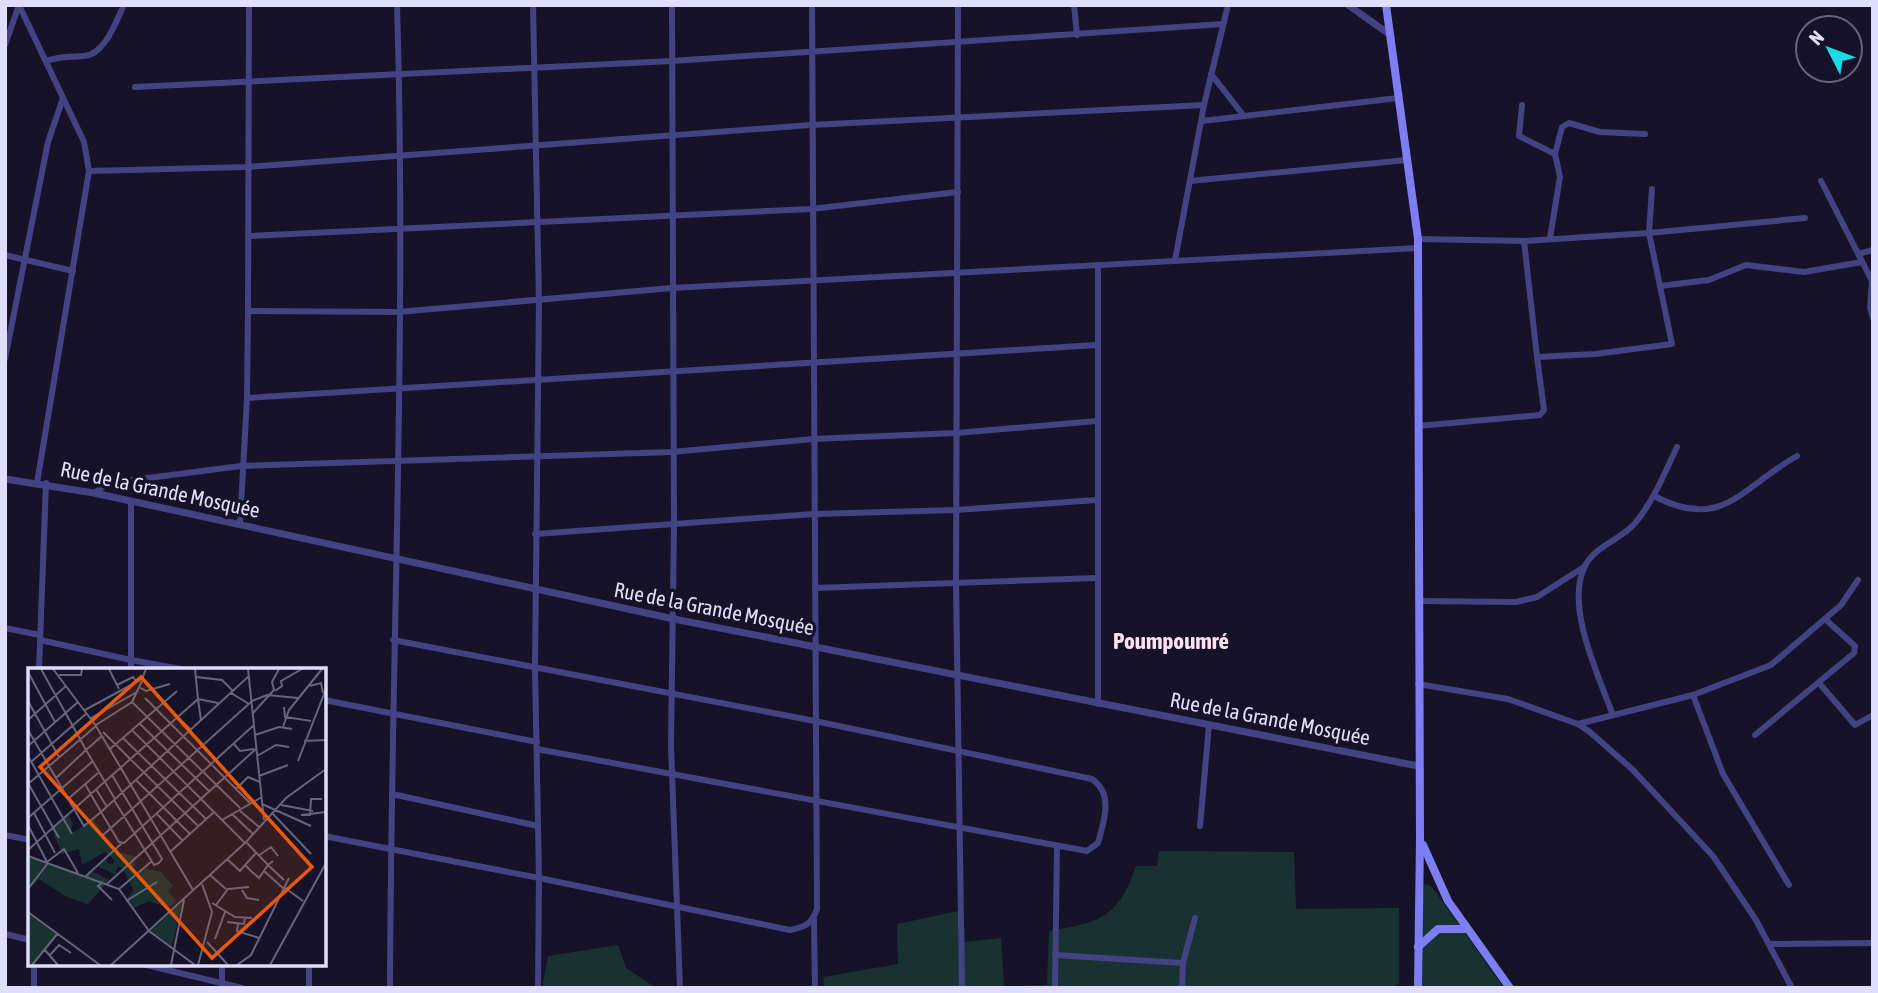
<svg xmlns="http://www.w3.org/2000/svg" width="1878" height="993" font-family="'Asap Condensed',sans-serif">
<rect width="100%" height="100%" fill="#161328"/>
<g fill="#173230">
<path d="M1159,851L1294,852L1296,909L1399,908V984L1391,988H824L823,977L898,964L897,924L963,910L965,942L1001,938L1004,986L1047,985L1049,931C1101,922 1118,918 1136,866H1157Z"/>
<path d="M1426,884L1432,887L1504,988H1422L1421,889Z"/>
<path d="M618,945L626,968L656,988H542L548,956Z"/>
</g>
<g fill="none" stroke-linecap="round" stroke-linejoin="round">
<g stroke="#434383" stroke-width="6">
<path d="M19,5L84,142L89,171L37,483"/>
<path d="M533,5L539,302L535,668L539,878L790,930C805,927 812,924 817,909L812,5"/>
<path d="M672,5L674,525L671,745L680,988"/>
<path d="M958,5L956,582L962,988"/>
<path d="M1074,5L1077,35"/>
<path d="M5,45L19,5"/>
<path d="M46,61C60,56 70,57 84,56C105,55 116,21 124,5"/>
<path d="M1211,74L1244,116"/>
<path d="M135,87L672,61L1223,24"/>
<path d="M1522,105L1519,136L1555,154"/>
<path d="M1202,121L1398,98"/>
<path d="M89,171L247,167L811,125L1204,105"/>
<path d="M1190,181L1407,160"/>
<path d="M1821,181L1872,281L1870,308L1873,318"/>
<path d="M249,236L811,209L958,192"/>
<path d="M1550,238L1560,177L1555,154L1562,127L1569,123L1600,132L1645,134"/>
<path d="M1418,239L1524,241L1649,233L1652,189"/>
<path d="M1524,241L1537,357L1595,354L1672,344L1649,233L1805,218"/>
<path d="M1858,254L1873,250"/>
<path d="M5,255L73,271"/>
<path d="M1175,260L1204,105L1228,5"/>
<path d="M1660,286L1709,280L1746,265L1804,272L1862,262"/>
<path d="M248,311L249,5"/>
<path d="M5,359L48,142L63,98"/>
<path d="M247,398L1096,345"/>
<path d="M1418,426L1540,415L1544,410L1537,357"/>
<path d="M94,493L109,483L241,466L672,452L813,439L956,433L1097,421"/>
<path d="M1654,496C1723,532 1740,488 1797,456"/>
<path d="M131,502V660L181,669"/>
<path d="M240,524L247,398L248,311L398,312L672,288L1418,248"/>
<path d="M535,534L814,514L957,510L1096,500"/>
<path d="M815,588L1096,578"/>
<path d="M1419,601L1516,602L1537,597L1584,567"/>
<path d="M5,628L40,635"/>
<path d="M40,640L131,660V669"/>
<path d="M393,640L815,721L1092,779C1114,794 1104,821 1098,843L1087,851L537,749"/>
<path d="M39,669L46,483"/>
<path d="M1418,684L1508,699L1578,724L1590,732L1633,770L1713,856L1756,920L1792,988"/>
<path d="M1820,684L1855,725L1873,715"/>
<path d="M1693,695L1723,774L1789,885"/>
<path d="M324,700L537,742"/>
<path d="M1098,704V265"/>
<path d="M1612,713C1598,674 1566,608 1584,568C1593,546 1622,540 1636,522C1654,500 1665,472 1677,447"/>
<path d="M1578,724L1693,695L1771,665L1841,605L1858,580"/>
<path d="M1755,735L1854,653L1855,646L1825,619"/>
<path d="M392,794L538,826"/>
<path d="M1200,826L1209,725"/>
<path d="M5,835L30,840"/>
<path d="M324,836L539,878L538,988"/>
<path d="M814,920L815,988"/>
<path d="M5,934L30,940"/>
<path d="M1770,944L1873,943"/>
<path d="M1055,955L1183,963"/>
<path d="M138,963L242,988"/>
<path d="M222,963V986"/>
<path d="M309,963V988"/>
<path d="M34,988V963"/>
<path d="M390,988C391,660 407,333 397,5"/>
<path d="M1055,988L1057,847"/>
<path d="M1182,988L1183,963L1195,918"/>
</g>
<g stroke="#434383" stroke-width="7">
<path d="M1348,5L1389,34"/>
<path d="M5,479L94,493L674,619L1418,766"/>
</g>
<g stroke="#7e7ef3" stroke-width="8">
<path d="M1386,5L1418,239L1420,839L1418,988"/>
<path d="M1423,845L1448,901L1510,988"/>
<path d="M1418,947L1438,929H1466"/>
</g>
</g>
<g text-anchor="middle" stroke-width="7" stroke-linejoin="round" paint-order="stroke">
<g font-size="21" fill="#e0defc" stroke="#161328">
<text transform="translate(160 490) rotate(12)" y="7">Rue de la Grande Mosquée</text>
<text transform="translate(714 609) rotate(11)" y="7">Rue de la Grande Mosquée</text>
<text transform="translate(1270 719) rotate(11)" y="7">Rue de la Grande Mosquée</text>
</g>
<g font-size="23" font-weight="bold" fill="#fce0f3" stroke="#161328">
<text x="1171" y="649">Poumpoumré</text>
</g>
</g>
<g transform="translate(28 668)">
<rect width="298" height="298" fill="#161328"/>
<path d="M40,146L45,156L42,166L66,152L84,182L109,189L105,200L109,204L115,200L133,204L145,218L139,223L149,233L141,240L121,233L104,241L97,232L106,223L95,201L90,198L87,206L69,198L77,192L83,197L87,193L81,187L77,184L54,197L51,181L34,186L23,159ZM0,189L58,208L64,203L81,212L60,236L39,229L11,211L0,222ZM154,234L144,279L123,263ZM0,245L30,265L5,297H0Z" fill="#173230"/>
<path fill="none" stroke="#67647d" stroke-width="2" d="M13,1L52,71M25,1L68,58L165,222M81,1L91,21M220,1L236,152M0,4L27,54M31,7H53L54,1M221,8L73,144L91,174L96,175L226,57M168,9L194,12L205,23M89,17L105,9L108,13M282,18L293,15L295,25M111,19L118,23L142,16M247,23L254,18L253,13L274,1M203,25L221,36M117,30L222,135M0,33L31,89M104,34L212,140M135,35L163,62M256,39L257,49L283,53M57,42L114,11L118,1M225,45L246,22L244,14L251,1M63,50L109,24M0,52L38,18M173,52L170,31L190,35M112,56L181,123M68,57L104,34L114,13M255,59L261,42L294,1M0,62L46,141L170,31L167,1M104,62L149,23M75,64L170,158M227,67L251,59L264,61M74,68L58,82L87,131M95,70L178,151M276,73L298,72M205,75L212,83L226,81M0,78L50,34M82,81L104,62L217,175M0,88L44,166M229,88L248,77L261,79M270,93L298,21M3,94L59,45M84,107L134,191L131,195L126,197L86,132M231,108L260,97M28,110L58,82L52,71M108,112L162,166M0,115L31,170M0,116L68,58M68,121L79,139M208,121L220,109L232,114M40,131L70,105M234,136L283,158M253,137L285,143M211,142L231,159M6,145L27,185M128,145L155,173M204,146L225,166M245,146L283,186M273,147L298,144M282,148L283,131H294M0,150L65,93M194,152L234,129M0,157L19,194L36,181L50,205M74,168L224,33L239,27L270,30M218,174L240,197L245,193M0,182L46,141L56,158L73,144L57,116M142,184L186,144M228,185L217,197L223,203L231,210L240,197L256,212M0,188L91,221L121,263L167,297M230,188L243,179L250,188M199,191L212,203L217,197M236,203L256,221M182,207L198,221M58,208L94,175M75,214L70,218L84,232M79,216L229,80M257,220L275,233M0,221L20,195M91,221L124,193M214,222L219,230L231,232M98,233L129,214M184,235L207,249L224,250M188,237L200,221L221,219M0,244L72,297M199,254L216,256L217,250M210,256L209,263L231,270M187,271L197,244M179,274L200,297M16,281L30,297M22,287L31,277L43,285M4,297L30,265M83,297L218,174L258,130L298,101M143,297L156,232M170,297L184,244L174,216M209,297L223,287L261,210M242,297L298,195"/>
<path fill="#e8590c" fill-opacity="0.15" stroke="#e8590c" stroke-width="3.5" d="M113,9L284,199L184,290L12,99Z"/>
<rect width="298" height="298" fill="none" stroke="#e0defc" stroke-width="3.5"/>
</g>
<rect width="1878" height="993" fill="none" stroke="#e0defc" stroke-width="14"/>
<g transform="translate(1829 49) rotate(312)"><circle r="33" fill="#161328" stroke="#67647d" stroke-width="2"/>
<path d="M0-5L12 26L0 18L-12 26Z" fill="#1cdbe9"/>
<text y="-10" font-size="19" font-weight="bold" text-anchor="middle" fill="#e0defc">N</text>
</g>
</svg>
